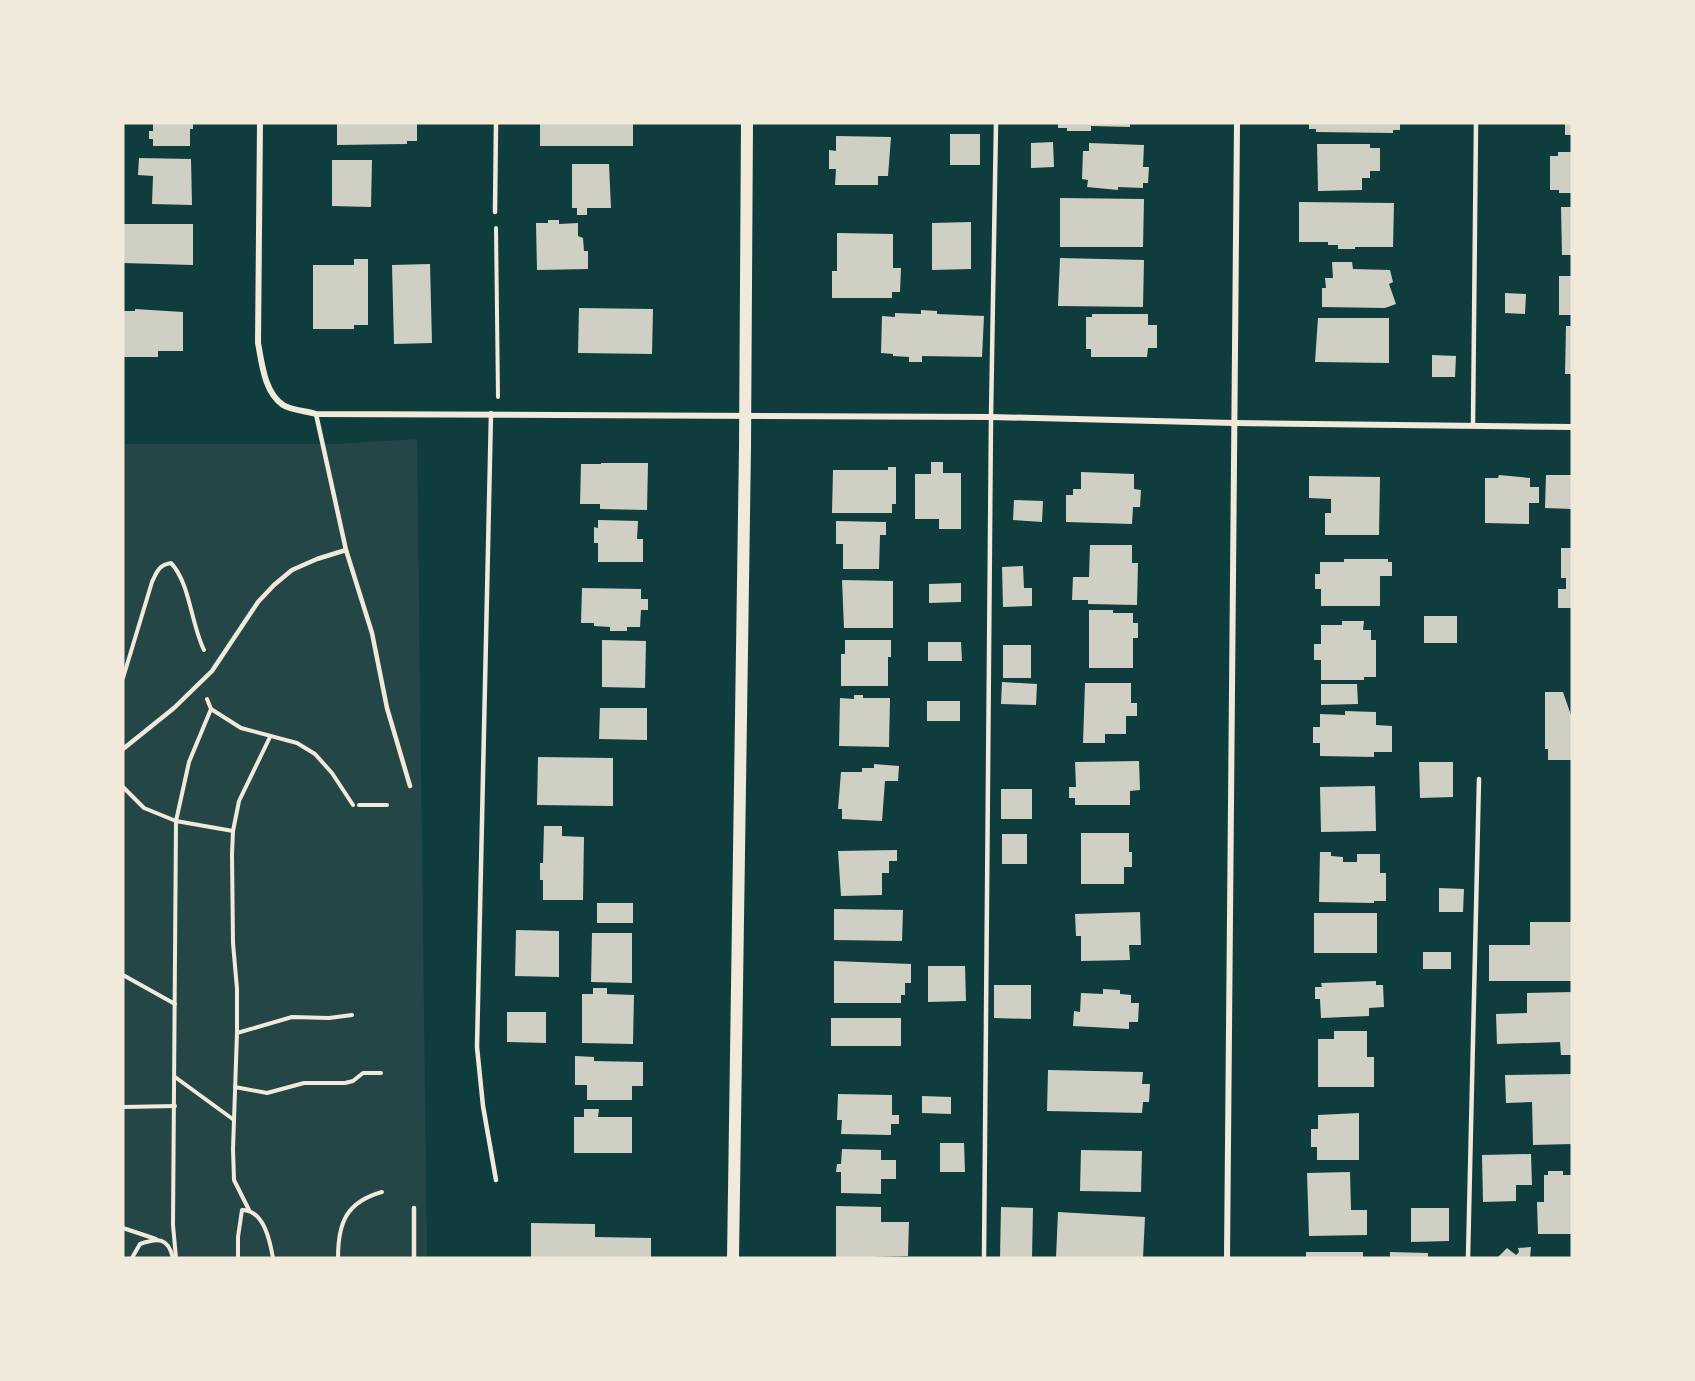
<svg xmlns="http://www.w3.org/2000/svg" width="1695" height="1381" font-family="'Titillium Web',sans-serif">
<rect width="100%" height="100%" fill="#0f3d3e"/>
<path fill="#244646" d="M417,439L427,1258H123V444H336Z"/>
<g fill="#cfcfc3">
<path d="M153,123H193V129H190V146H153V139H149V131H153Z"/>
<path d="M337,123H417V141H407V144L337,145Z"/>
<rect x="540" y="123" width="93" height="23"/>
<path d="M1058,123H1130V127L1091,126V131H1067V128H1058Z"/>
<path d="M1309,123H1400V130H1393V133L1316,132V129H1309Z"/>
<rect x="1565" y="123" width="7" height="12"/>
<rect x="950" y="134" width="30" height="31"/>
<path d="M836,136L891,137L888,176H878V185H835L836,169H829V150L836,151Z"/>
<path d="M1053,142L1054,167L1031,168V143Z"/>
<path d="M1089,143L1144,145L1143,167H1149L1148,183H1143V188L1118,187V190L1087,187L1088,180L1082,179L1083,151H1089Z"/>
<path d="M1317,144H1370V148H1380V171H1370V178H1362V190L1318,191Z"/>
<path d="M1558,152H1572V193H1559V190H1550V156H1558Z"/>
<path d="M139,158L191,159L192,205L152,204L153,176L138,175Z"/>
<path d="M332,160H372L371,207L332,206Z"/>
<path d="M572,164H609L611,208H587V215H577V208H572Z"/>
<path d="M1060,198L1144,199L1143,247H1060Z"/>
<path d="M1299,202L1394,203L1393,247H1355V249H1338V245H1328V242H1299Z"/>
<path d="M1561,207H1572V255H1562Z"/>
<path d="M548,220H559V224L578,223V236L583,238L584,251H588V269L537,270L536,223H548Z"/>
<path d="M971,222V269L932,270V223Z"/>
<path d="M123,224H193V265L123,263Z"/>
<path d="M837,233L893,234V268H901L900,292H892V298H832V271H837Z"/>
<path d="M1060,258L1144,260L1143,307L1058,306Z"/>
<path d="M354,259H368V325H354V329H313V265H354Z"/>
<path d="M1332,262H1352L1353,269L1390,270L1393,282L1389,284L1396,304L1385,308L1322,307V288H1326L1325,278H1333Z"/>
<path d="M430,264L432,343L394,344L392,265Z"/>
<rect x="1559" y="276" width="13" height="39"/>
<path d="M1505,293L1526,294L1525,314L1505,313Z"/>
<path d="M579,308L653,309L652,354L578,353Z"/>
<path d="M135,309L183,312V351H158V357H123V311H135Z"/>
<path d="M921,310L937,311V314L984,316L982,357L922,356V362H909V357L893,356V354L881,353L882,316L895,317V313L921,314Z"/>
<path d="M1092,314H1148V325H1157V348H1148L1147,357H1091V349H1086V317H1092Z"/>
<path d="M1318,318H1389V363L1315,362Z"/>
<path d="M1566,326H1572V374H1565Z"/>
<path d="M1432,355L1456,356L1455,377H1432Z"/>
<path d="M931,462H943V473H961V529H939V519H915V474H931Z"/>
<path d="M601,463H648L647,510L600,509V504H580L581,464H601Z"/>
<path d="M888,467H896V504H892V513H832L833,470H888Z"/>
<path d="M1081,472L1134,474V489L1141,490L1140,507H1133L1132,524L1066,522V495H1073V489H1081Z"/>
<path d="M1499,475L1530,478V487H1539V503H1529V524L1485,523V478H1498Z"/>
<path d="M1546,475H1572V509L1545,508Z"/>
<path d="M1309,476L1380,477L1379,535H1325V513H1331V499L1309,498Z"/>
<path d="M1014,500L1043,501L1042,522L1013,520Z"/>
<path d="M598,520L638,521L637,539H643V562H598V543H594V527L598,528Z"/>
<path d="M836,521L886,522V535H880L879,569H843V544H836Z"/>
<path d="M1090,545H1132V563H1138L1137,605L1088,604V600H1072L1073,577H1089Z"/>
<path d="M1561,548H1572V608H1558V589H1566V578H1561Z"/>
<path d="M1344,559H1388V562H1392V576H1380V606H1321V589H1315V574H1320V562H1344Z"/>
<path d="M1023,566L1024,588H1032V606L1003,607L1002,567Z"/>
<path d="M842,580L893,581V628H844Z"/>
<path d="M961,583V602L929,603V584Z"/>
<path d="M582,588L641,589V599H648V610H641L640,627H627V631H610V627L594,626V623H581Z"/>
<path d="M1089,610H1113V613H1133V623H1138V638H1133V668H1089Z"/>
<rect x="1424" y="616" width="33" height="27"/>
<path d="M1342,621H1364L1363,630H1371V640H1376V677H1364V680H1321V660H1314V644H1321V625H1342Z"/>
<path d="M602,640L646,641L645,688L602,687Z"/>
<path d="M845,640H891V657H888V686H841V654H845Z"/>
<path d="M928,642H961L962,661H928Z"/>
<rect x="1003" y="645" width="28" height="33"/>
<path d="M1002,682L1037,684L1036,705L1001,704Z"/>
<path d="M1085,683H1131V703H1137V716H1126V734H1105V743H1083Z"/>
<path d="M1321,684H1357L1358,704L1321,705Z"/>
<path d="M1545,692H1563L1572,718V760H1548V749H1545Z"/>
<path d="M854,695H863V698H890L889,747L839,746L840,698L854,699Z"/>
<rect x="927" y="701" width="33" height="20"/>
<path d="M600,708H647V740L599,739Z"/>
<path d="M1345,711L1376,712V725L1392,726V752H1374V757L1320,756V743H1313V727H1320V714L1345,715Z"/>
<path d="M538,757L613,758V806L537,805Z"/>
<path d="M1139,761L1140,790L1130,791V805H1075V798H1069V787H1076L1075,762Z"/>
<path d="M1419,762H1453V797L1420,798Z"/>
<path d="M874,764L899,766L898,781H885L882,821L842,819V809H838L841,772H862V768H874Z"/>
<path d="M1375,786L1376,831L1321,832L1320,787Z"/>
<rect x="1001" y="789" width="31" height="30"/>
<path d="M544,826H562V836L584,837L583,900H543V880H540V863H543Z"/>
<path d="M1081,833H1129V852H1132V867H1124V884H1081Z"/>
<rect x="1002" y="834" width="25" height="30"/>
<path d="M897,850V861H889V873H882V895L841,896L838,851Z"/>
<path d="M1320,852H1331V856L1343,857V862H1357V854H1380V873H1386V901H1374V903L1319,902Z"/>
<path d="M1439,888L1464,889L1463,912H1439Z"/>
<rect x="597" y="903" width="36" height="20"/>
<path d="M834,909L903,910L902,941L834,940Z"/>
<path d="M1140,912L1141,945H1129L1130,960L1081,961V936H1076L1075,914Z"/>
<rect x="1314" y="913" width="63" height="40"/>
<path d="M1530,922H1572V981H1489V945H1530Z"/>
<path d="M516,930L559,931V977L515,976Z"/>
<path d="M592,933H632V983L591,982Z"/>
<rect x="1423" y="952" width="28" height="17"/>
<path d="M834,961L911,964V983H905V995H901V1003H834Z"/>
<path d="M928,966H965L966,1001L928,1002Z"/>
<path d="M1376,981V985H1383L1384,1007L1369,1008V1016L1321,1018L1320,999H1315V987H1322L1321,983Z"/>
<path d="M994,985H1031V1019L994,1018Z"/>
<path d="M593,988H607V994L634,995L633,1044L582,1043V994H593Z"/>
<path d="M1103,989L1120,990V994L1131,995V1003H1139L1138,1022H1129V1029L1073,1026L1074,1011L1080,1012L1081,993L1103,994Z"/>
<path d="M1572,992V1055H1561L1560,1042L1497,1044L1496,1014L1527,1013V993Z"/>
<path d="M507,1012H546V1043L507,1042Z"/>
<rect x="831" y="1018" width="70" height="28"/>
<path d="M1334,1031H1367V1057H1374V1087H1318V1039H1334Z"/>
<path d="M575,1056L594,1057V1061L643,1062V1086H632V1100H587V1085H575Z"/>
<path d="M1048,1070L1143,1072L1142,1084H1150L1149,1102H1143L1142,1113L1047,1111Z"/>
<path d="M1572,1074V1144L1533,1145L1532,1102L1506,1103L1505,1075Z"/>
<path d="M838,1094L892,1095V1115H899V1124H891V1135L841,1134L842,1120H837Z"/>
<path d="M922,1096L951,1097V1114L922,1113Z"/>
<path d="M584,1109H599L598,1117H632V1153H574V1117H584Z"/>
<path d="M1359,1113V1160H1317V1147H1311V1129H1318V1115Z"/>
<path d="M940,1143H964L965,1172H940Z"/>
<path d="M842,1149L881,1150V1160H896V1179H881V1194L841,1193V1172H836L837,1164H841Z"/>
<path d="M1081,1150L1142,1151L1141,1192L1080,1191Z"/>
<path d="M1531,1154L1532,1185H1516V1201L1483,1202L1482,1155Z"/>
<path d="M1548,1171H1563V1175H1572V1234H1538L1537,1202H1544V1175H1548Z"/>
<path d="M1350,1172L1351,1210H1367V1235L1309,1236L1307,1173Z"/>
<path d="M836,1206L881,1207V1222H909L908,1256L836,1258Z"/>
<path d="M1001,1207L1033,1208L1032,1258H1000Z"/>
<path d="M1411,1208H1449V1241L1411,1242Z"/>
<path d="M1058,1212L1145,1217L1143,1258H1056Z"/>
<path d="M531,1223L595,1224V1237L651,1238V1258H531Z"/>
<path d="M1531,1247L1530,1258H1497L1507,1248L1516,1255L1519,1252L1518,1248Z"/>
<rect x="1306" y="1252" width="57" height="6"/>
<path d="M1390,1252L1428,1253V1258H1390Z"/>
</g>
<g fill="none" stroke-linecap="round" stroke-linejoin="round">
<g stroke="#f1e9da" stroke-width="4">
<path d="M496,228L498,397"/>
<path d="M123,678L152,582C157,571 159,565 171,563C190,583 191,624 204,650"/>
<path d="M211,709L241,728L297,743L315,754L332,773L353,805"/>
<path d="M123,787L144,808L176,821L233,831"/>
<path d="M359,805H387"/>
<path d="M123,975L175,1004"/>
<path d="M237,1033L292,1017L329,1018L352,1015"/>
<path d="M175,1077L234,1120"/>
<path d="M235,1087L267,1093L304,1083H345L353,1081L363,1073H381"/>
<path d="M123,1107L175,1106"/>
<path d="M249,1210L234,1180L233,1149L237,1033V989L233,943L232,854L233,831L239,801L270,737"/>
<path d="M123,1228L156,1239"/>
<path d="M132,1258L140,1244C158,1238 168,1237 173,1258"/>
<path d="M176,1258L173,1225L176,821L189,762L211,709L207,699"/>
<path d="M238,1258V1237L242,1210C264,1210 270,1241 273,1258"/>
<path d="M338,1258C338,1223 346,1202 382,1192"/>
</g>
<g stroke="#f1e9da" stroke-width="4.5">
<path d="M495,212L496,123"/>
<path d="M491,413L477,1047L483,1106L496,1180"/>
<path d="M316,414L346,550"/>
<path d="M1473,425L1476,123"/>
<path d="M123,749L174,708L212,671L258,602L274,585L292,570L317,559L346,550L372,633L387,708L410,786"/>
<path d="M414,1258V1208"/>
<path d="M984,1258L991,417L996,123"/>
<path d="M1468,1258L1479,779"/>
</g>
<g stroke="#f1e9da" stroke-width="6">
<path d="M260,123L258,343C262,363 264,392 283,405C291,410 306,411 316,414L991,417L1234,423L1572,427"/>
<path d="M1227,1258L1237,123"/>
</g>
<path stroke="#f1e9da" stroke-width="12" d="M733,1258L745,447L747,123"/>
</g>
<rect width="1695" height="1381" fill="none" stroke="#f1e9da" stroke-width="249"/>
</svg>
